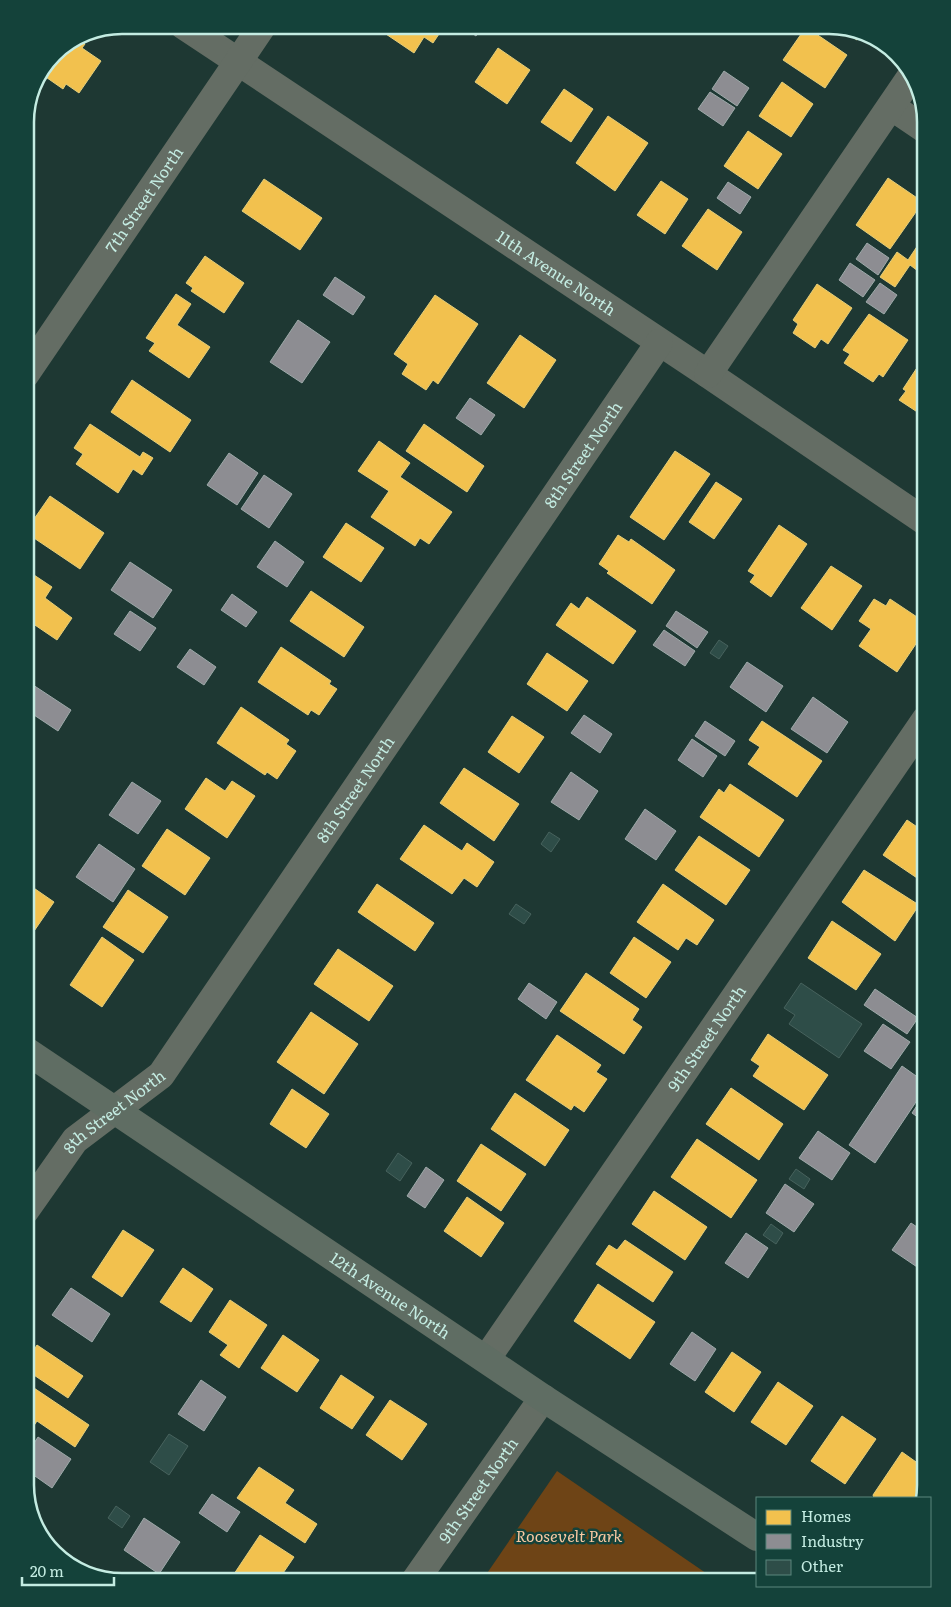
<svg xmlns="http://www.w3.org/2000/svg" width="951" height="1607" font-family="Literata,serif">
<rect width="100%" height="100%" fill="#1e3833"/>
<path fill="#6e4416" d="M557,1471L719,1582H481Z"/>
<g fill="#f2c14e" stroke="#e4ce7a">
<path d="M379,25H445L433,43L424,37L414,53L377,28Z"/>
<path d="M835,25H836L862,34L857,40Z"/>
<path d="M806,27L847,55L825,88L783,60Z"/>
<path d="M77,38L85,44L82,48L101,61L79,93L66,84L63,89L40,73L54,53Z"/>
<path d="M498,48L530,70L507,104L475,82Z"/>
<path d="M782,82L813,104L791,137L759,116Z"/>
<path d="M564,89L593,109L571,142L541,122Z"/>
<path d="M608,116L648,143L615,191L576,163Z"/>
<path d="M748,131L782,154L758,189L724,166Z"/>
<path d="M888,178L923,202L890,249L856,225Z"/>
<path d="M264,179L322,218L300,250L242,211Z"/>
<path d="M661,181L688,199L665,234L637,215Z"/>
<path d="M708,209L742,232L717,270L682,246Z"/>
<path d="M926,233V277L910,265L895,287L880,277L897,252L908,260Z"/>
<path d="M205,256L244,283L224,313L191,291L193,288L186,283Z"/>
<path d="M817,284L852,308L828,344L821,339L815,348L793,333L798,324L793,320Z"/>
<path d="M176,294L191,304L177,325L210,347L189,378L149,351L155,343L146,338Z"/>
<path d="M435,295L478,324L438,384L433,380L426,390L402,374L408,364L394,354Z"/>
<path d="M869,314L908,340L883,377L879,374L873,382L844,363L850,354L843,350Z"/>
<path d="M520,335L556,360L524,408L487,383Z"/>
<path d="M926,354V416L925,417L899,400L906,391L903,389Z"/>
<path d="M132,380L191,420L170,452L111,412Z"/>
<path d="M90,424L140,457L143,452L153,458L142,475L133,469L118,493L76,464L83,454L74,448Z"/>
<path d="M424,424L484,466L467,492L406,451Z"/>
<path d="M379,441L410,463L400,477L452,512L429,544L420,538L415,546L371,517L389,491L358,471Z"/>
<path d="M675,451L710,474L664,540L630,517Z"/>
<path d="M716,482L742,499L714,539L689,522Z"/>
<path d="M50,496L104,533L80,569L25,532Z"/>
<path d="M346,523L384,548L361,582L323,557Z"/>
<path d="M779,525L807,544L771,597L750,582L755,575L748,571Z"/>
<path d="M618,535L629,542L631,539L675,570L652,604L607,573L609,571L599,564Z"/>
<path d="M831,566L862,586L832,630L801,608Z"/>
<path d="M25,569L52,587L45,598L72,618L57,640L29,621L28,623L25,620Z"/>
<path d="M311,591L364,627L344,657L290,621Z"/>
<path d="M587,597L636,631L613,664L556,625L571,603L579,609Z"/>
<path d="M874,599L886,606L890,599L926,623V629L897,672L859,646L871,629L859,621Z"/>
<path d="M281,647L331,681L329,684L337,689L319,715L311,710L308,715L258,682Z"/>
<path d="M547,653L588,681L567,711L527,684Z"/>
<path d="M241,707L289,740L286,744L296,751L277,779L267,772L265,775L217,743Z"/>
<path d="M512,716L544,737L519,773L488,752Z"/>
<path d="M762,721L822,761L797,797L748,764L760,747L749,740Z"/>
<path d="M464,768L519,804L494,841L440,803Z"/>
<path d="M206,778L225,791L232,781L255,796L227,838L185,809Z"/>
<path d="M730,784L784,820L759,857L700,817L719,789L724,793Z"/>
<path d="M926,793V812L917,806Z"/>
<path d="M907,820L926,833V878L923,882L883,855Z"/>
<path d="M424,825L462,851L467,843L494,862L477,887L464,878L452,894L400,859Z"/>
<path d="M167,829L210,858L185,895L142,866Z"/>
<path d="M699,836L750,870L726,905L675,870Z"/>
<path d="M864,870L919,905L895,941L842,902Z"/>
<path d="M25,882L54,902L30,937L25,933Z"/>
<path d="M377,884L434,923L415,951L358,912Z"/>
<path d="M663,884L714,920L697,945L686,938L678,950L637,922Z"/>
<path d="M128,890L168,917L143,953L103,927Z"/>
<path d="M832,921L881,954L856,990L808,958Z"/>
<path d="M102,937L134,960L102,1007L70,985Z"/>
<path d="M634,937L671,962L646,998L610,973Z"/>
<path d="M338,949L393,986L369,1021L314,984Z"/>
<path d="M586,973L639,1009L632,1020L642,1027L624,1054L560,1011Z"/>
<path d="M311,1012L358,1044L324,1094L277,1062Z"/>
<path d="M768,1034L828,1075L804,1110L753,1076L760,1066L751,1060Z"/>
<path d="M557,1035L601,1065L596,1072L607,1079L584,1112L574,1105L571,1110L526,1080Z"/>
<path d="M731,1088L783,1124L759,1160L706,1124Z"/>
<path d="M292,1089L329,1114L306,1148L270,1124Z"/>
<path d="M515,1093L569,1130L545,1166L491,1129Z"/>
<path d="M697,1139L757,1180L731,1218L671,1177Z"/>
<path d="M481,1144L526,1174L501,1211L457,1181Z"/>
<path d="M654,1191L707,1227L685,1260L632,1224Z"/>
<path d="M467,1197L504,1223L481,1257L444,1231Z"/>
<path d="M123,1230L154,1250L122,1297L92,1277Z"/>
<path d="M625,1240L673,1272L653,1302L596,1264L609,1245L617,1250Z"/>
<path d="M183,1268L213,1289L191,1322L160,1302Z"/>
<path d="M598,1284L655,1322L630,1359L574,1321Z"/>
<path d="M230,1300L267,1325L239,1368L220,1355L228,1345L209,1332Z"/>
<path d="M283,1335L319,1360L297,1392L261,1368Z"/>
<path d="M37,1345L83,1376L68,1398L25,1369V1363Z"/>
<path d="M732,1352L761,1372L734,1412L705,1392Z"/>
<path d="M341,1375L374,1397L352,1429L320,1408Z"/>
<path d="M25,1382L89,1425L75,1447L37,1421L31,1430L25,1427Z"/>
<path d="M778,1382L813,1406L786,1445L751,1422Z"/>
<path d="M390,1400L427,1424L402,1460L366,1435Z"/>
<path d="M842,1416L876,1439L845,1484L811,1461Z"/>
<path d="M902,1452L926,1469V1485L922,1498H874L873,1495Z"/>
<path d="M259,1467L294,1490L285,1503L317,1524L305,1543L237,1498Z"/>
<path d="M260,1535L294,1557L277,1582H246L234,1574Z"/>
</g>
<g fill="#8d8d92" stroke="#9eaaaa">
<path d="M460,25H483L476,36Z"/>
<path d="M724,71L749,88L737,106L712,89Z"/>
<path d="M710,92L735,108L723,126L698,109Z"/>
<path d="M728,182L751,197L740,214L717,198Z"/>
<path d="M867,243L889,258L878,275L856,259Z"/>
<path d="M850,263L875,280L863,297L839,280Z"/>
<path d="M335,277L365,297L353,315L323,295Z"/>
<path d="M880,283L897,295L884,314L866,302Z"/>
<path d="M298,320L330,342L302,383L270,362Z"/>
<path d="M470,398L495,415L481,435L456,418Z"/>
<path d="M229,453L258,473L237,505L207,485Z"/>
<path d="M264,475L292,494L269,528L241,509Z"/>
<path d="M275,541L304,562L287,587L257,567Z"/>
<path d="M130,562L172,590L153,618L111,590Z"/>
<path d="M232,594L257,612L246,627L221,610Z"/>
<path d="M130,611L156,628L140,651L114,634Z"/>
<path d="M676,611L708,632L697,648L666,626Z"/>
<path d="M664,630L695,651L685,666L653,645Z"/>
<path d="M190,649L216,667L204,685L177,667Z"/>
<path d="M747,662L783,686L766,712L730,687Z"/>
<path d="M27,681L71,710L58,731L25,709Z"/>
<path d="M813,697L848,722L827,753L791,729Z"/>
<path d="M584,715L612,734L600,753L571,733Z"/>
<path d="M705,721L735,741L725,756L695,736Z"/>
<path d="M692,739L717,756L703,777L678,760Z"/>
<path d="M571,772L598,791L579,820L551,802Z"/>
<path d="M132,782L161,801L138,834L109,815Z"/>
<path d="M645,809L676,831L656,860L625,839Z"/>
<path d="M99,844L135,869L113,902L76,877Z"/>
<path d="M529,983L557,1002L546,1019L518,999Z"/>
<path d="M875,989L918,1018L907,1034L864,1005Z"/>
<path d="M883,1024L910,1042L891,1069L864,1051Z"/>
<path d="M902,1066L926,1083V1087L875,1163L849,1145Z"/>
<path d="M926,1092V1123L912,1113Z"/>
<path d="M818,1131L850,1153L832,1180L799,1158Z"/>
<path d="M426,1167L444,1180L425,1208L407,1196Z"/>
<path d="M785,1184L814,1204L794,1232L766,1213Z"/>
<path d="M911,1223L926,1233V1273L892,1250Z"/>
<path d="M746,1233L768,1248L748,1278L725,1263Z"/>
<path d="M71,1288L110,1314L92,1342L52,1315Z"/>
<path d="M692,1332L716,1349L695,1381L670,1364Z"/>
<path d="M201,1380L226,1397L204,1431L178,1414Z"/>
<path d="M38,1437L71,1459L52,1488L25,1469V1457Z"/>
<path d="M212,1494L240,1512L227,1532L199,1513Z"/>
<path d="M144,1518L180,1542L159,1574L124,1550Z"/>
</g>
<g fill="#2e4d48" stroke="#47625d">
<path d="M719,640L728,646L719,659L710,653Z"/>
<path d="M549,832L560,839L551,852L541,844Z"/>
<path d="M516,904L531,914L524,924L509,914Z"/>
<path d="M801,983L862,1024L839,1058L789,1024L795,1015L784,1008Z"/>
<path d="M398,1153L412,1163L400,1181L386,1171Z"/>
<path d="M796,1169L810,1179L804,1189L789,1179Z"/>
<path d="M771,1224L783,1233L776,1244L763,1235Z"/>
<path d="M169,1434L188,1446L169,1475L150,1462Z"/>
<path d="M116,1506L130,1516L122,1528L108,1518Z"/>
</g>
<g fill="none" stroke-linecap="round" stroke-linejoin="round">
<g stroke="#646d64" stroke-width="28">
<path id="s1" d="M183,25L708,374L926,522"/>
<path d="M892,107L926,130"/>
<path d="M708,374L912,75"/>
<path id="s2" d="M25,375L263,25"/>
<path id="s3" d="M25,1211L75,1140L161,1075L659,343"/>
<path id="s4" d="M487,1358L926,719"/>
<path id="s5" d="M414,1582L543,1398"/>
</g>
<path stroke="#5f6d63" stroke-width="28" id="s6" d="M25,1050L543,1398L757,1537"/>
</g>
<g text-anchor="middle" stroke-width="5" stroke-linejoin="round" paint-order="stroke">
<g font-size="16" fill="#c4ece2" stroke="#14423a">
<text dy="6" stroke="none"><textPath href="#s2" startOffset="212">7th Street North</textPath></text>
<text dy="6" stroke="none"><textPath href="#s1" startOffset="448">11th Avenue North</textPath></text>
<text dy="6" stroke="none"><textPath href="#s3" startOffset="945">8th Street North</textPath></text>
<text dy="6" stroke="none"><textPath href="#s3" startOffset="540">8th Street North</textPath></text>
<text dy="6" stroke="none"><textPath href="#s4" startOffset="388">9th Street North</textPath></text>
<text dy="6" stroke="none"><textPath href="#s3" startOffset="135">8th Street North</textPath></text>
<text dy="6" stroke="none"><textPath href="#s6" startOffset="440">12th Avenue North</textPath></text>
<text dy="6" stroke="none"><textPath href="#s5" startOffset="112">9th Street North</textPath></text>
</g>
<g font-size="16" font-style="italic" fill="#fac9a2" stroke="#14423a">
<text x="569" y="1542">Roosevelt Park</text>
</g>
</g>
<path d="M0 0H951V1607H0ZM122 34H829A88 88 0 0 1 917 122V1485A88 88 0 0 1 829 1573H122A88 88 0 0 1 34 1485V122A88 88 0 0 1 122 34Z" fill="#14423a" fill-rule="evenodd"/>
<path fill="none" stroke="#c4ece2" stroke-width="2.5" d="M122 34H829A88 88 0 0 1 917 122V1485A88 88 0 0 1 829 1573H122A88 88 0 0 1 34 1485V122A88 88 0 0 1 122 34Z"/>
<rect x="756" y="1497" width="175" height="90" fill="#14423a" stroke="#5a867d"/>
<rect x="766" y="1510" width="25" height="15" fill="#f2c14e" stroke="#5a867d"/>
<text x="801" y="1522" font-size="15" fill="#c4ece2">Homes</text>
<rect x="766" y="1534" width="25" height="15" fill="#8d8d92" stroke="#5a867d"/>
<text x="801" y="1547" font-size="15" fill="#c4ece2">Industry</text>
<rect x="766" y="1560" width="25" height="15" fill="#2e4d48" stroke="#5a867d"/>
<text x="801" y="1572" font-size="15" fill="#c4ece2">Other</text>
<path d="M22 1577v8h92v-8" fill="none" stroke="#c4ece2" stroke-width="2.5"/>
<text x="30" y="1577" font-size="15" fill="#c4ece2" stroke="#14423a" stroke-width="4" paint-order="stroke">20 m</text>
</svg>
